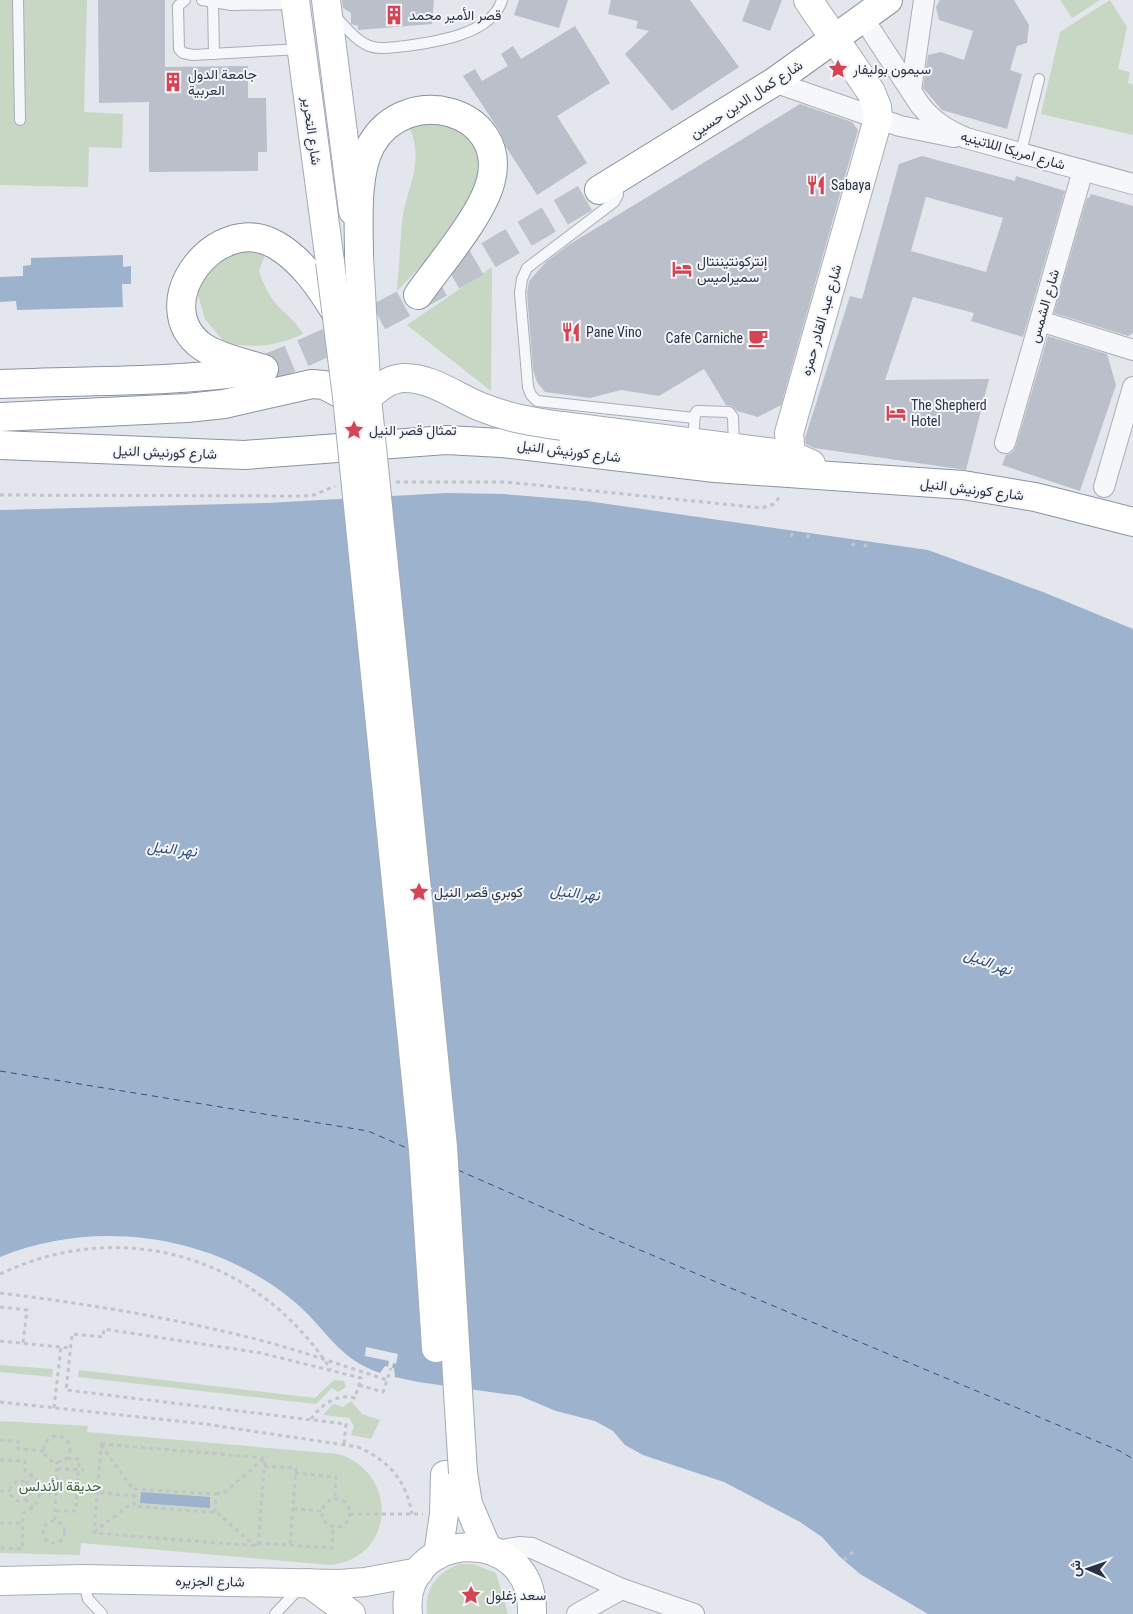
<svg xmlns="http://www.w3.org/2000/svg" width="1133" height="1614" font-family="'Roboto Condensed',Vazirmatn,sans-serif">
<rect width="100%" height="100%" fill="#e3e6ec"/>
<g fill="#c8d6c4">
<path d="M0,0H87L84,112L123,114L122,148L89,147L88,187L0,185Z"/>
<path d="M1060,0H1100L1072,18Z"/>
<path d="M1110,0L1127,27L1118,69L1130,72L1128,83L1133,85V135L1041,114L1060,32Z"/>
<path d="M420,121L443,122L468,134L481,157L479,188L444,241L397,291C399,268 400,245 402,222C406,188 425,164 410,129Z"/>
<path d="M231,250H254L265,255L259,271C263,283 268,294 276,304C286,315 296,321 303,334C274,347 256,348 225,343L205,319L197,292L209,266Z"/>
<path d="M492,267L491,391L407,325Z"/>
<path d="M0,1365L53,1369L52,1377L0,1372Z"/>
<path d="M79,1370L315,1398L334,1380L344,1381L346,1387L338,1392L332,1388L316,1404L78,1377Z"/>
<path d="M351,1401L362,1414L380,1420L371,1439L351,1435L354,1426L349,1418L323,1415L333,1404L343,1407Z"/>
<path d="M0,1421L88,1426L87,1432L338,1454C400,1473 395,1559 330,1565L81,1543L80,1555L0,1553Z"/>
<path d="M459,1564H473L496,1573L508,1614H427C424,1589 437,1573 459,1564Z"/>
</g>
<g fill="#9db2cd">
<path d="M123,255V267L131,266V284H122L123,307L17,310L16,301L0,302V277L23,276V266L31,265V258Z"/>
<path d="M446,493L503,494L587,501L928,550L1043,592L1133,629V1614H928L860,1574L839,1556L822,1537L800,1522L724,1482L643,1455L625,1445L613,1431L595,1421L556,1411L520,1396L418,1382L395,1377L394,1368L385,1366L380,1373C336,1358 325,1326 291,1299C211,1234 95,1218 0,1257V510L267,503Z"/>
<path d="M141,1492L210,1497V1508L140,1503Z"/>
</g>
<path fill="#e3e6ec" d="M366,1347L398,1354L396,1364L393,1363L392,1368L388,1367L389,1361L365,1356Z"/>
<g fill="none" stroke-linecap="round" stroke-linejoin="round">
<g stroke="#324f7b" stroke-width="1" stroke-dasharray="6 5" stroke-linecap="butt">
<path d="M0,1071L368,1131L409,1149"/>
<path d="M458,1170L628,1245L1120,1451L1133,1459"/>
</g>
</g>
<g fill="#babfca" fill-rule="evenodd">
<path d="M98,0H165V67L248,66V98H266L267,152H258V171L149,172V102L99,103Z"/>
<path d="M342,0H434L432,24L358,30V26L351,24V13L343,8Z"/>
<path d="M519,0H568L559,28L514,15Z"/>
<path d="M611,0H690L739,67L672,111L625,54L649,31L636,28L638,21L608,14Z"/>
<path d="M750,0H782L770,31L742,21Z"/>
<path d="M940,0H1014L1029,25L1027,43L1017,46L1010,70L1022,74L1007,129L942,110L923,88L928,55L941,52L964,60L973,31L939,20L936,7Z"/>
<path d="M575,26L610,83L557,116L587,163L537,195L506,147L499,130L463,76L475,69L482,81L508,66L501,54L513,46L521,59Z"/>
<path d="M800,104L852,122L858,130L781,405L758,417L737,411L732,406L726,405L704,369L659,396L621,390L590,398L545,392L537,382L533,370L527,293L529,281L546,262L570,244Z"/>
<path d="M922,156L1015,181L1016,176L1065,191L1023,337L971,321L974,313L913,297L885,380L989,379L966,470L814,448L806,444L805,438L850,296L862,299L899,164ZM926,197L1003,218L986,272L911,251Z"/>
<path d="M1091,194L1133,206V333L1128,336L1054,313L1087,198H1089Z"/>
<path d="M1048,336L1107,354L1116,385L1080,491L1002,465L1006,455L1013,452L1016,446Z"/>
</g>
<g fill="none" stroke-linecap="round" stroke-linejoin="round">
<path stroke="#bec2cb" stroke-width="28" stroke-dasharray="28 14" stroke-linecap="butt" d="M264,369C382,324 490,253 599,190"/>
<defs>
<g id="lane">
<path d="M18,0L20,120"/>
<path d="M185,0L178,6L179,49L183,53L193,55L301,49"/>
<path d="M202,0L231,5L294,4"/>
<path d="M213,2L214,54"/>
<path d="M334,15C343,24 353,38 365,44C377,51 393,47 406,46C436,42 492,34 502,0"/>
<path d="M1021,152L1039,79"/>
<path d="M617,182L618,195L614,202L527,268L522,279L520,293L528,387L531,395L537,401L694,418"/>
<path d="M693,441L695,414L697,411L729,412L733,417L734,447"/>
<path d="M83,1579L88,1599L102,1614"/>
<path d="M275,1614L293,1595L298,1585"/>
</g>
<g id="street">
<path d="M863,18L920,105C933,121 947,130 966,138L1133,184"/>
<path d="M774,82L900,126L954,137"/>
<path d="M911,90L924,0"/>
<path d="M1040,321L1133,350"/>
<path d="M1005,443L1083,170"/>
<path d="M1104,487L1133,387"/>
<path d="M496,1551L519,1547L532,1548L622,1589L694,1614"/>
<path d="M577,1614L622,1589"/>
</g>
<g id="secondary">
<path d="M808,0L871,92L877,107L878,119L789,433L791,455L811,464"/>
<path d="M0,1581L83,1579L339,1584L365,1582L419,1572"/>
<path d="M309,1583L351,1614"/>
</g>
<g id="primary">
<path d="M295,0L330,262"/>
<path d="M326,0L353,211"/>
<path d="M562,426L791,455"/>
<path d="M463,1473L468,1504L487,1548"/>
<path d="M438,1555L444,1514L445,1475"/>
<path d="M408,1614C398,1529 535,1521 532,1614"/>
</g>
<g id="highway">
<path d="M599,190L774,82L888,0"/>
<path d="M359,257C359,225 355,174 371,145C406,82 508,110 491,180C483,215 439,265 418,295"/>
<path d="M264,369C245,363 220,358 203,347C144,305 217,210 276,245C302,260 321,288 336,313"/>
<path d="M0,384C86,380 172,383 258,370"/>
<path d="M0,417L187,408L224,404L312,384L324,385L347,397"/>
<path d="M0,445L244,455L446,440L502,443L715,468L963,485L1035,497L1133,522"/>
</g>
</defs>
<use href="#lane" stroke="#a8adb7" stroke-width="12"/>
<use href="#street" stroke="#a8adb7" stroke-width="22"/>
<use href="#secondary" stroke="#a8adb7" stroke-width="30"/>
<use href="#primary" stroke="#a2aab8" stroke-width="30"/>
<use href="#highway" stroke="#8a93a3" stroke-width="30"/>
<g stroke="#c1c4cb" stroke-width="3" stroke-dasharray="4 4" stroke-linecap="butt">
<path d="M396,482H506L762,508L774,504L781,495"/>
<path d="M0,495L303,496L314,495L335,486"/>
<path d="M791,537L793,532"/>
<path d="M807,538L810,533"/>
<path d="M852,546L857,540"/>
<path d="M864,547L869,542"/>
<path d="M0,1274C122,1216 258,1256 331,1370"/>
<path d="M0,1293C90,1304 179,1319 267,1342C307,1353 347,1367 387,1380"/>
<path d="M0,1307L27,1310L23,1343"/>
<path d="M0,1341L70,1348"/>
<path d="M359,1385L383,1392L391,1368"/>
<path d="M0,1402L205,1424L358,1447C389,1461 406,1480 412,1514"/>
<path d="M54,1408L61,1347"/>
<path d="M311,1419C321,1405 337,1393 355,1398L361,1378L261,1353L104,1329L103,1337L72,1334L66,1390L346,1424L344,1444"/>
<circle cx="57" cy="1449" r="13"/>
<path d="M0,1440L18,1441V1449L44,1451"/>
<path d="M101,1444L265,1458L258,1546L94,1533Z"/>
<path d="M101,1445L130,1485L135,1489"/>
<path d="M0,1460L25,1461V1471C46,1480 44,1506 23,1513L22,1549L0,1548"/>
<path d="M264,1466L296,1468L290,1546"/>
<path d="M57,1469L84,1470"/>
<path d="M295,1473L336,1477L335,1498"/>
<circle cx="20" cy="1491" r="10"/>
<path d="M26,1484L33,1476"/>
<path d="M0,1491H10"/>
<path d="M40,1492L56,1493"/>
<path d="M92,1492L135,1496"/>
<path d="M216,1494L225,1492L264,1458"/>
<path d="M26,1499L33,1508"/>
<circle cx="336" cy="1513" r="14"/>
<path d="M293,1509L322,1511"/>
<path d="M56,1511H76L79,1459L67,1458"/>
<path d="M215,1512L216,1494L135,1489L134,1506L218,1513L248,1540L257,1546"/>
<path d="M350,1514H423"/>
<path d="M55,1520L57,1462"/>
<circle cx="54" cy="1532" r="11"/>
<path d="M0,1523H23"/>
<path d="M94,1532L127,1507L134,1506"/>
<path d="M258,1543L332,1548L333,1526"/>
<path d="M844,1560L856,1549"/>
</g>
<use href="#lane" stroke="#f6f7fa" stroke-width="10"/>
<use href="#street" stroke="#f6f7fa" stroke-width="20"/>
<use href="#secondary" stroke="#fff" stroke-width="28"/>
<use href="#primary" stroke="#fff" stroke-width="28"/>
<use href="#highway" stroke="#fff" stroke-width="28"/>
<defs>
<g id="primary-bridge">
<path d="M359,257L367,398L443,1147L463,1473"/>
<path d="M330,262L347,397L423,1150L436,1348"/>
<path d="M367,398C377,389 388,379 403,378C431,377 456,397 481,407C508,418 534,422 562,426"/>
</g>
</defs>
<use href="#primary-bridge" stroke="#a2aab8" stroke-width="30" stroke-linecap="butt"/>
<use href="#primary-bridge" stroke="#fff" stroke-width="28"/>
</g>
<defs>
<symbol id="building-bare" viewBox="-9 -9 18 18"><path d="M-4-6H4V6H1V3H-1V6H-4ZM-2.5-4.3h1.7v1.8h-1.7ZM.8-4.3h1.7v1.8H.8ZM-2.5-1h1.7V.8h-1.7ZM.8-1h1.7V.8H.8Z" fill="#d54453" stroke="#f3f5f9" stroke-width="2.5" paint-order="stroke"/></symbol>
<symbol id="sight-bare" viewBox="-9 -9 18 18"><path d="M0-6L1.8-2.2L6-1.7L2.9 1.2L3.7 5.4L0 3.3L-3.7 5.4L-2.9 1.2L-6-1.7L-1.8-2.2Z" fill="#d54453" stroke="#f3f5f9" stroke-width="2.5" paint-order="stroke"/></symbol>
<symbol id="restaurant-bare" viewBox="-9 -9 18 18"><path d="M-5-6h1v4h1v-4h1v4h1v-4h1v5L-1.5 .5V6h-2V.5L-5-1ZM5-6V6H3V1.5H1.5Q1.5-4 5-6Z" fill="#d54453" stroke="#f3f5f9" stroke-width="2.5" paint-order="stroke"/></symbol>
<symbol id="hotel-bare" viewBox="-9 -9 18 18"><path d="M-6-4.5h1.5V1H6V5H4.5V3h-9V5H-6ZM-4 0a1.8 1.8 0 1 1 3.6 0ZM.5 0V-2.5h3Q6-2.5 6 0Z" fill="#d54453" stroke="#f3f5f9" stroke-width="2.5" paint-order="stroke"/></symbol>
<symbol id="cafe-bare" viewBox="-9 -9 18 18"><path d="M-5.5-4.5H6V0H3Q3 3.5 0 3.5H-2.5Q-5.5 3.5-5.5 0ZM3-3.2v2h1.7v-2ZM-6 4.5H4V6H-6Z" fill="#d54453" stroke="#f3f5f9" stroke-width="2.5" paint-order="stroke"/></symbol>
</defs>
<g fill-rule="evenodd">
<use href="#building-bare" x="380" y="1" width="28" height="28"/>
<use href="#sight-bare" x="824" y="55" width="28" height="28"/>
<use href="#building-bare" x="159" y="68" width="28" height="28"/>
<use href="#restaurant-bare" x="802" y="171" width="28" height="28"/>
<use href="#hotel-bare" x="668" y="255" width="28" height="28"/>
<use href="#restaurant-bare" x="557" y="318" width="28" height="28"/>
<use href="#cafe-bare" x="744" y="324" width="28" height="28"/>
<use href="#hotel-bare" x="882" y="399" width="28" height="28"/>
<use href="#sight-bare" x="340" y="416" width="28" height="28"/>
<use href="#sight-bare" x="405" y="878" width="28" height="28"/>
<use href="#sight-bare" x="457" y="1581" width="28" height="28"/>
</g>
<g text-anchor="middle" stroke-width="4" stroke-linejoin="round" paint-order="stroke">
<g font-size="14" fill="#2a3345" stroke="#f3f5f9" text-anchor="start">
<text x="409" y="20">قصر الأمير محمد</text>
<text x="853" y="74">سيمون بوليفار</text>
<text x="188" y="79">جامعة الدول<tspan x="188" dy="16">العربية</tspan></text>
<text x="831" y="190">Sabaya</text>
<text x="697" y="266">إنتركونتيننتال<tspan x="697" dy="16">سميراميس</tspan></text>
<text x="586" y="337">Pane Vino</text>
<text x="743" y="343" text-anchor="end">Cafe Carniche</text>
<text x="911" y="410">The Shepherd<tspan x="911" dy="16">Hotel</tspan></text>
<text x="369" y="435">تمثال قصر النيل</text>
<text x="434" y="897">كوبري قصر النيل</text>
<text x="486" y="1600">سعد زغلول</text>
</g>
<g font-size="14" fill="#2a3345" stroke="#f3f5f9">
<text transform="translate(746 99) rotate(-33)" y="5">شارع كمال الدين حسين</text>
<text transform="translate(312 131) rotate(82)" y="5">شارع التحرير</text>
<text transform="translate(1013 150) rotate(16)" y="5">شارع امريكا اللاتينيه</text>
<text transform="translate(1044 306) rotate(-74)" y="5">شارع الشمس</text>
<text transform="translate(821 320) rotate(-74)" y="5">شارع عبد القادر حمزه</text>
<text transform="translate(569 451) rotate(7)" y="5">شارع كورنيش النيل</text>
<text transform="translate(165 452) rotate(2)" y="5">شارع كورنيش النيل</text>
<text transform="translate(972 489) rotate(7)" y="5">شارع كورنيش النيل</text>
<text transform="translate(210 1581) rotate(1)" y="5">شارع الجزيره</text>
</g>
<g font-size="14" fill="#3d6236" stroke="#f3f5f9">
<text x="60" y="1491">حديقة الأندلس</text>
</g>
<g font-size="15" font-style="italic" fill="#324f7b" stroke="#f3f5f9">
<text transform="translate(172 849) rotate(6)" y="5">نهر النيل</text>
<text transform="translate(575 893) rotate(6)" y="5">نهر النيل</text>
<text transform="translate(988 962) rotate(20)" y="5">نهر النيل</text>
</g>
</g>
<g transform="translate(1088 1569) rotate(272)" stroke="#f3f5f9" stroke-width="4" paint-order="stroke">
<path d="M0-4L9 19L0 12L-9 19Z" fill="#2a3345"/>
<text y="-8" font-size="14" font-weight="bold" text-anchor="middle" fill="#2a3345">ش</text>
</g>
</svg>
